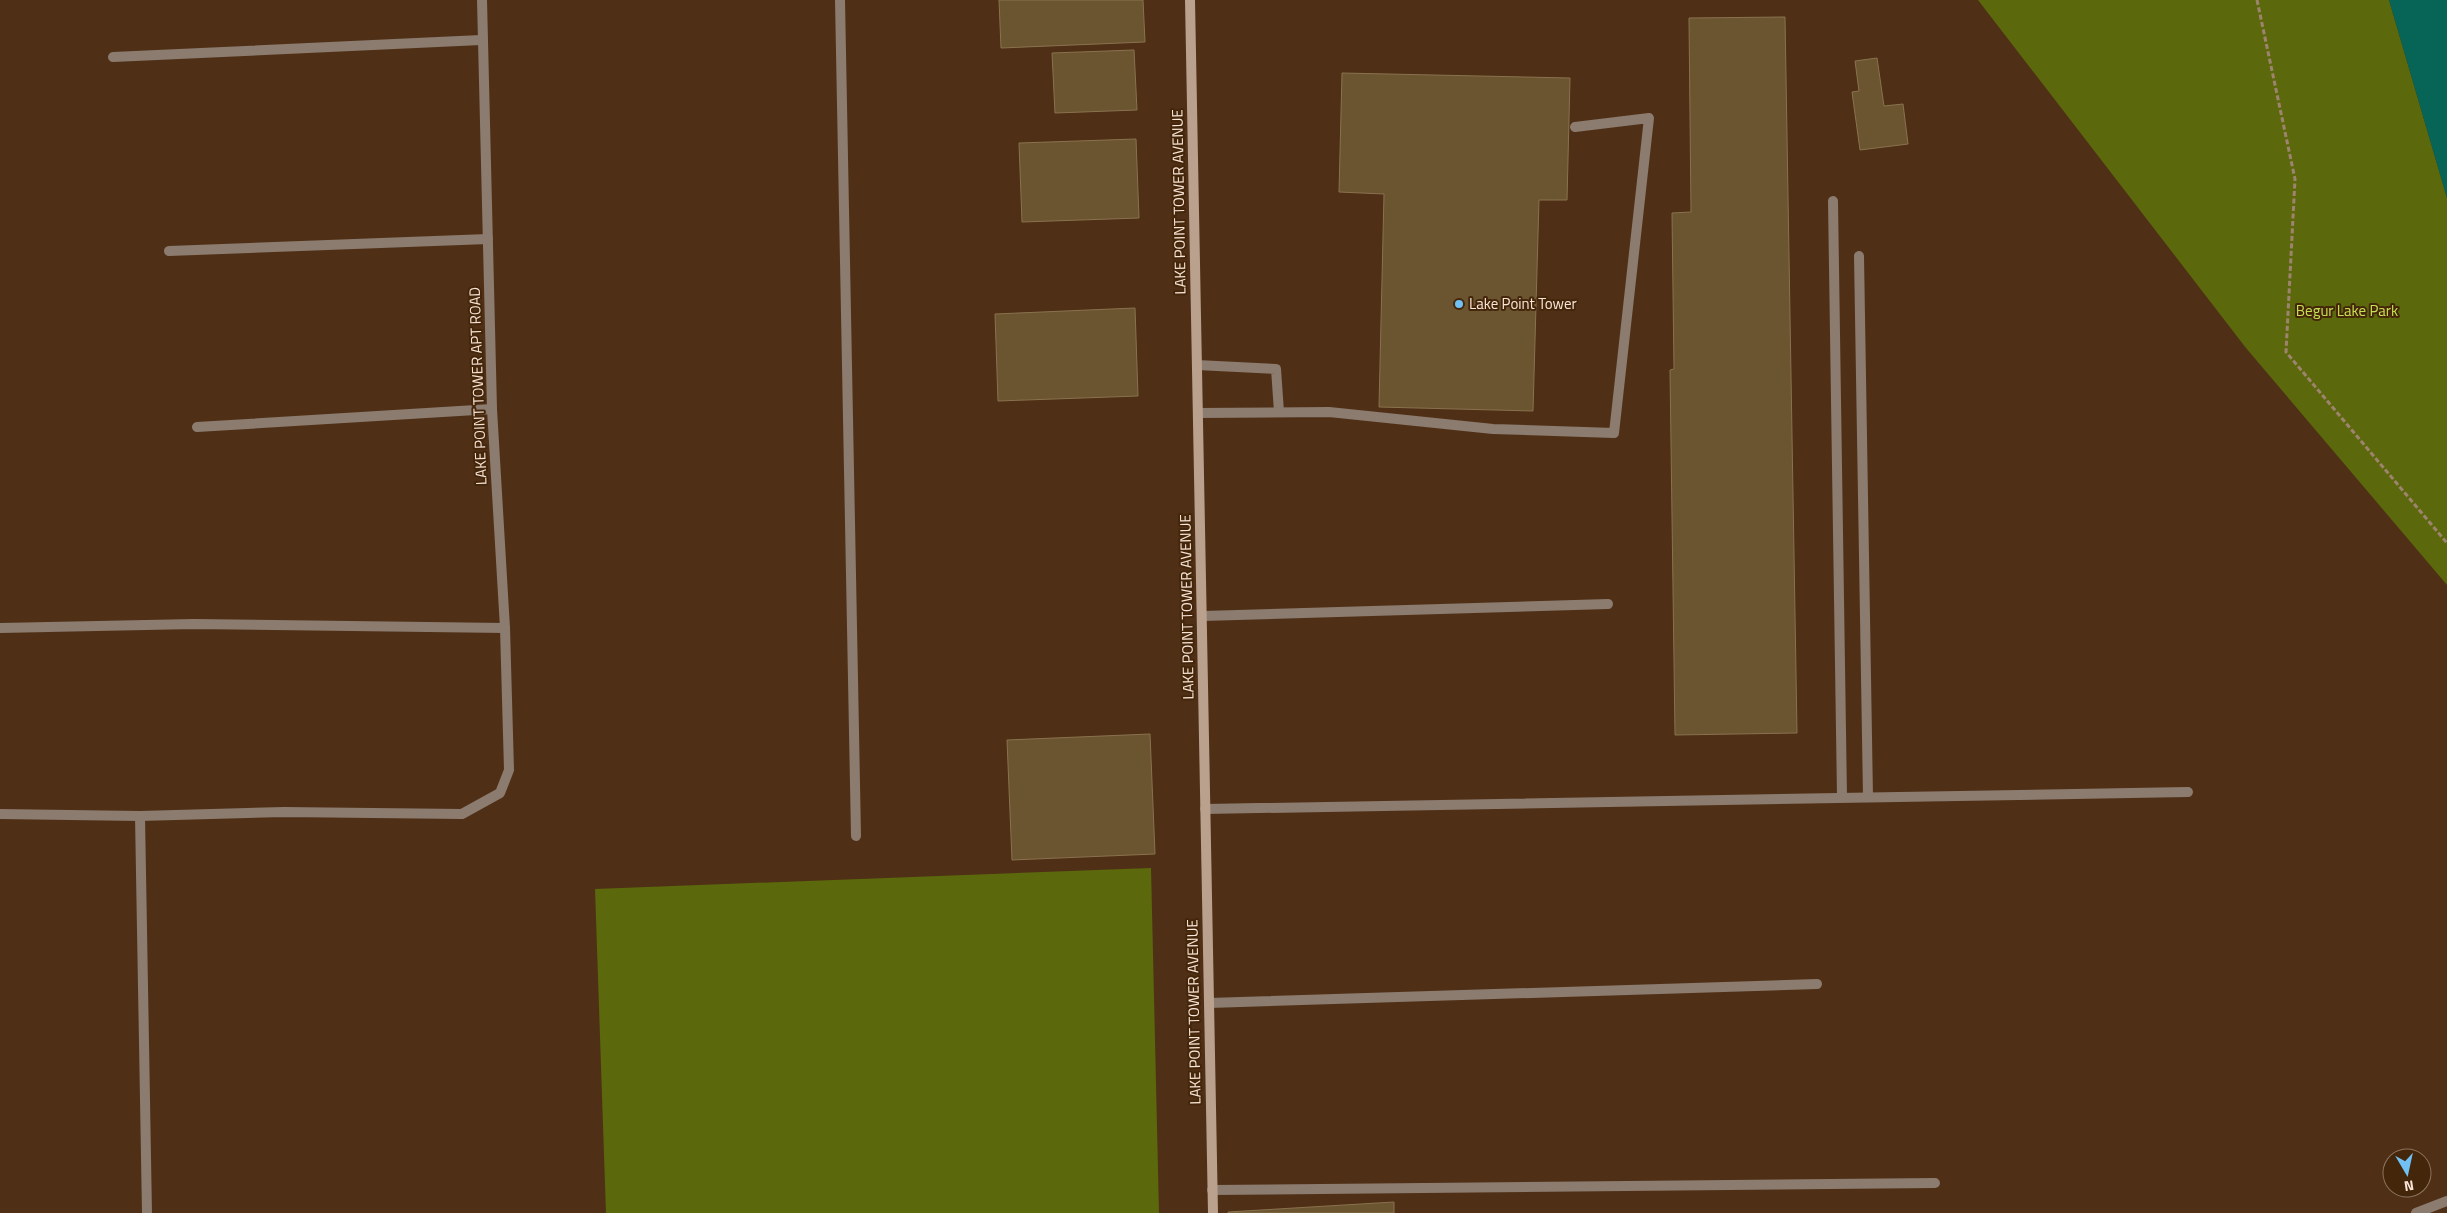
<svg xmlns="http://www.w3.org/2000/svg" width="2447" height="1213" font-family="'Titillium Web',sans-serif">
<rect width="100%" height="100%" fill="#4f3016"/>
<g fill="#5b690c">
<path d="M1978,0H2389L2447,198V585L2246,348Z"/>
<path d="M1151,868L1159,1213H606L595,889Z"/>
</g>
<path fill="#066557" d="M2389,0H2447V198Z"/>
<g fill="#6b5430" stroke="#8a724e">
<path d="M999,0H1143L1145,42L1001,48Z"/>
<path d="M1785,17L1797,733L1675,735L1670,370L1674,369L1672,213L1691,212L1689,18Z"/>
<path d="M1134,50L1137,110L1055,113L1052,53Z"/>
<path d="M1877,58L1884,106L1903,104L1908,144L1860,150L1852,92L1859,91L1855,61Z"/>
<path d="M1342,73L1570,78L1567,200H1539L1533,411L1379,407L1384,194L1339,192Z"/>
<path d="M1136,139L1139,218L1022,222L1019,143Z"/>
<path d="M1135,308L1138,396L998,401L995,314Z"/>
<path d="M1150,734L1155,854L1012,860L1007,740Z"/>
<path d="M1394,1202V1213H1228V1212Z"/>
</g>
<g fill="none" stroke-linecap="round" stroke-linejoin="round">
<path stroke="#9e846f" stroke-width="3" stroke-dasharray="5 2.5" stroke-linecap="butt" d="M2257,0L2295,179L2286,352L2447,543"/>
<g stroke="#8c7b6f" stroke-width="10">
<path d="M1833,201L1842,797"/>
<path d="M1859,256L1868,797"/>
<path d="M2416,1213L2447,1201"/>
</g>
<g stroke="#8c7b6f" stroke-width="10">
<path d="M840,0L856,836"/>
<path d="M113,57L481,40"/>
<path d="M169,251L488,239"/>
<path d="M1197,365L1276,369L1279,412"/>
<path d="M1198,413L1329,412L1493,429L1614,433L1649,118L1575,127"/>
<path d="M197,427L492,409"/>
<path d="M1203,616L1608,604"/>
<path d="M0,628L194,624L505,628"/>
<path d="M1205,809L2188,792"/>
<path d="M0,814L140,816L284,812L462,814L500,793L509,770L505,628L492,409L482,0"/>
<path d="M140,816L147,1213"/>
<path d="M1209,1003L1817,984"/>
<path d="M1212,1190L1935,1183"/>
</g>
<path stroke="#baa18e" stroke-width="10" d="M1190,0L1213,1213"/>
</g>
<circle fill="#71c1f5" stroke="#44260b" stroke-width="2" cx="1459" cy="304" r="5"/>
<g text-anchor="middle" stroke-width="4" stroke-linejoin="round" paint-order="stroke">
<g font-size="15" fill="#f9e5d6" stroke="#44260b">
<text transform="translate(1179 202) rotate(-91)" y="5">LAKE POINT TOWER AVENUE</text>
<text transform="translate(478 386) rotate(-92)" y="5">LAKE POINT TOWER APT ROAD</text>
<text transform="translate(1187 607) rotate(-91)" y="5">LAKE POINT TOWER AVENUE</text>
<text transform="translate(1194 1012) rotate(-91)" y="5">LAKE POINT TOWER AVENUE</text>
</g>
<g font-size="15" fill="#f9e5d6" stroke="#44260b" text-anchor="start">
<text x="1469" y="309">Lake Point Tower</text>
</g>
<g font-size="15" fill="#c7e052" stroke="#44260b">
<text x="2347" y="316">Begur Lake Park</text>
</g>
</g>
<g transform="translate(2407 1173) rotate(171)"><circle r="24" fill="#44260b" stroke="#8c725c"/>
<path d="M0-4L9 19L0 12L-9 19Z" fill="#71c1f5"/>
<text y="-8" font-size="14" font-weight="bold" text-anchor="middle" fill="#f9e5d6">N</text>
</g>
</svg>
